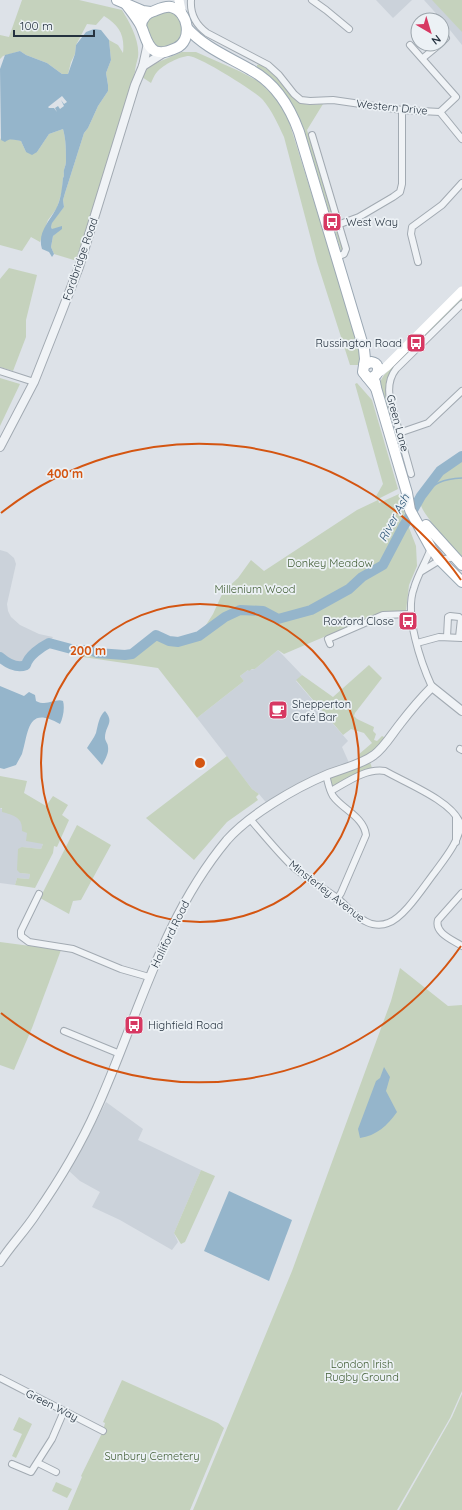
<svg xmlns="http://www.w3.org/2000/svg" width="462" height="1510" font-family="Quicksand,sans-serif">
<rect width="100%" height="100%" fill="#dde2e8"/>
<g fill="#cbd2da">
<path d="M376,0H412L393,18Z"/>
<path d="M424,0H462V45L442,20Z"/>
<path d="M0,550L7,552L14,558L16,564L7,604L8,611L11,617L20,625L39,634L53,637L49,643L42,647L27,660L26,665L21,667L15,666L0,657Z"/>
<path d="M278,650L302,675L296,681L348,741L342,747L350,765L269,806L259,794L252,789L197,718L244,681L240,676L248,670L255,669Z"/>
<path d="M0,808L18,817L22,824V829L43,844L41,849L22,847L20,873L30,874L29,879L17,878L15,885L0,883Z"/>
<path d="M106,1102L143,1129L138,1140L201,1170L174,1233L178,1242L172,1250L120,1220L92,1207L100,1192L80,1181L68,1170L87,1139Z"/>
</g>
<g fill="#c5d2bd">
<path d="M22,0H79L122,10C130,23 140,41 138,57C137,62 135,67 135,72L77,261L54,254L51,247L53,236L61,229H52L51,227L52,222L64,207L63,200L65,193L84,133L88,128L98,106L108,91V85L106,73L111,60L109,40L118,45L123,53C125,35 119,25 104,16L96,25L87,24L76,45L75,54L71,62L68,74H62L47,63L26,55L20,51L3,56L0,59V35L9,37Z"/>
<path d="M432,0H462V32Z"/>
<path d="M164,10L172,12L180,18L183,32L178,42L162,49L155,48L144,21Z"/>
<path d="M182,52H196L239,71L258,81L275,97L286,112L361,352L359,365H350L317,262L284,137C278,124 272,111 263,100C255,91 200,57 189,56C180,56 163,65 157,72C154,75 153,79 151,83L142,77L149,66Z"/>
<path d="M260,64C267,69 274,74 279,80C296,99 293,107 323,104L307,130L343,250L341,251L303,127C292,100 278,85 257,67V65Z"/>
<path d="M63,129C66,140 66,150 66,161C66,167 63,168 64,176L63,178L62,191L57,208L48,220L40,242L31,237L22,251L0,245V138L1,140L12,139L21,141L26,152H37L49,134Z"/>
<path d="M9,268L37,275L26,320V337L13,371L0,367V279Z"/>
<path d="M462,298V301L391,372C380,395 393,421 399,445L398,446L381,388V380L384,375Z"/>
<path d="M0,378L20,384L0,426Z"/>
<path d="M357,383L372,400L398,489L378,499L379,503L399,494L406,518L380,564C374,569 368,570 362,574C356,578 351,584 345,588C324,603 302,610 278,617L263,609L241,608L240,612H264L276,621L302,613L312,612L323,606L348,591L363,578L377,572L385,566L399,540L408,525L416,546L417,566L409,585L406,611L380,613L284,654L278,650L255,669H252L249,671L248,670L240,676L244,681L197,718L158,668L83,657V650H90L97,653L125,655L132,654L156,635L169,641L178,642L199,636L213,614L223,592L238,578L251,560L264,571L357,510L378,500L375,498L383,484L355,384Z"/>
<path d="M462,456V557C451,547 428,520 422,508C420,504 419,500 421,496L440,471Z"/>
<path d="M369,665L382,678L355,713L354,716L357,719L374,727L373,731L376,734L374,740L377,741L382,736L386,738L375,751L359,760L358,755L372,743L364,733L351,729L343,735L296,680L302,675L333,697Z"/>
<path d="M227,756L252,789L259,794L256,797L258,800L227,822L194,860L146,818Z"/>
<path d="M370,762L372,768L332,787L329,778Z"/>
<path d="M0,776L27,781L24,793L46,806L53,796L68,805L62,815L69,820L57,847L54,846L53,853L35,888L15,885L17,878L29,879L30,874L20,873L17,870L18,849L22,847L41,849L43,844L26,841L27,833L22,831C23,817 13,815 2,812V808H0Z"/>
<path d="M77,825L111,845L81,900L73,901L69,914L40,898Z"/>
<path d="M0,942L61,950L32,1028L14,1070L0,1065Z"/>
<path d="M400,968L448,1006L462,1005V1391L450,1418L397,1510H193L292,1271L391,1001Z"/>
<path d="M201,1170L215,1176L185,1242L181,1244L174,1233Z"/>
<path d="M122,1380L218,1423L224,1428L190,1510H68L82,1477L81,1476L103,1431L105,1423L103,1422Z"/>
<path d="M462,1394V1510H399L452,1417Z"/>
<path d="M19,1417L32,1424L16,1458L12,1456L22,1434L13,1430Z"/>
<path d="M56,1482L72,1489L67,1498L52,1491Z"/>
</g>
<g fill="#95b5cb">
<path d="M94,29L101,30L109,40L111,60L106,73L108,85V91L98,106L88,128L84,133L65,193L63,200L64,207L52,223L51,227L52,229L62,226V229L53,236L51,247L54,254L52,257L49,252L42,249C37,233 49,222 56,209C61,200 62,188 63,178L64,176C63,168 66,167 66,161C66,150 66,140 63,129L49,134L37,152L32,155L26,152L21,141C14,140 10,138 5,142L1,140L0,69L5,55L20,51L26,55L47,63L62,74H68L75,54L76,45L86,32Z"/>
<path d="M0,686L24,696L29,692L35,695L36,701C47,707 55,698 63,701C65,708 63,718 60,724C27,705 29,731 22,754C20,758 18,761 16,765L4,769L0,768Z"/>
<path d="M105,711C115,723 105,725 105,738C105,741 108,743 108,747C109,753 105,760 102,765L87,748C90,743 94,738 96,733C98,725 99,716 105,711Z"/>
<path d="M384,1067L390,1077L386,1091L397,1112C388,1125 376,1136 360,1138L358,1129L376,1081L380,1078Z"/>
<path d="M229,1191L292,1220L269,1281L204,1251Z"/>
</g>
<path fill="#dde2e8" d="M62,96L67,102L64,104L61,100L64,106L60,109L58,106L55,108L57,112L54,108H49L48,107Z"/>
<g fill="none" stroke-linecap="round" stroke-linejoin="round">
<path stroke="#95b5cb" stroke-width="1.5" d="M421,496C435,483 442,479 462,478"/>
<path stroke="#95b5cb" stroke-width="10" d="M0,657C7,663 16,669 26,665C28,656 41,647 49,643L75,650H90L97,653L125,655L132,654L156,635L169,641L178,642L199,636L225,617L240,610L263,611L278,619L311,610L349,589L362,577L383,565L403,527L408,519L421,496L440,471L462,456"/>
<defs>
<g id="minor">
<path d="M191,0C190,14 196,25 207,33L268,65L279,75L294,94L301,100L310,101L333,100L402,110L440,112L462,139"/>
<path d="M312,0L326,10L349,29"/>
<path d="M434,20L436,18"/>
<path d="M442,33L446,38L442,42"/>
<path d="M410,45L456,97L440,112"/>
<path d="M423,58L440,44"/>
<path d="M312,135L346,249L344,254L337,257"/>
<path d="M340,224L359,217L393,197L400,192L402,184V110"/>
<path d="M418,262L411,234L412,227L442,205L462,183"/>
<path d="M0,371L34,382"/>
<path d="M399,433L428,423L462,391"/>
<path d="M411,474L390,399C388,388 389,378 396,369L462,304"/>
<path d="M431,548C426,562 418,574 414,588C404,614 421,663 432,687"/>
<path d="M422,571L440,560L455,557"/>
<path d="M447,637L448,617L450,616L459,617L461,619L459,637"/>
<path d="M417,643L439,637L462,638"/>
<path d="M330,644L328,639L383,615L411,614"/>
<path d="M460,749L462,750"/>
<path d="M326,775C328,782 329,790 333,796C342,809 364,817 366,835L341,893L337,899"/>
<path d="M456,818V842"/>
<path d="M250,819C263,834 276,850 290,864C304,877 322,887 337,898C346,905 354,916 365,921C371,925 381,926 388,923C404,918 424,886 435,872C443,861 462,838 460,823C452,801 406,783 385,771C366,768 347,782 331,791"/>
<path d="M462,893L438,920C434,933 453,940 462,946"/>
<path d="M39,894L21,931V936L29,942L73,949L121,969L149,977"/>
<path d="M64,1031L120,1054"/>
<path d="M0,1378L103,1431"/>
<path d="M38,1463L56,1472"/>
<path d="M12,1464L31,1472L52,1439L64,1411"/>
</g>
<g id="tertiary">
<path d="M143,66L165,52"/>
<path d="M0,447L34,382L62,311L79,267L135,85L143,66L148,43"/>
<path d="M0,1262C11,1245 25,1231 36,1214C59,1181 81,1144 97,1108C138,1017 162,918 227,840C249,815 295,788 326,775C340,769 361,765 374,755C384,748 392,734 400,724C410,711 420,699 432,687L462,711"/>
</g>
<g id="primary">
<path d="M117,0L143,11L150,12"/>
<path d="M126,4C131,11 136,17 140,24C145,33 146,46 155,51C162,54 169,51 176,48C193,41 189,11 171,7C165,6 159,9 154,11C146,13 142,18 141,26"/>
<path d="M187,28C205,48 229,57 251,70C275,83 290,107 299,132L364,349L365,359L363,372L376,388"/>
<path d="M364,365L371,362C378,363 380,369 376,375L371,378L367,377"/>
<path d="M375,382L376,388L407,493L410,510L431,548L440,560L462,582"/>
<path d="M426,525L462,565"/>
</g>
</defs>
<use href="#minor" stroke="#a2aab2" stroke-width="8"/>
<use href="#tertiary" stroke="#a2aab2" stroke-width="10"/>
<use href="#primary" stroke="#9ba8b4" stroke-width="12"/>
<use href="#minor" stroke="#f0f3f6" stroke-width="6"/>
<use href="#tertiary" stroke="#f0f3f6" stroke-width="8"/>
<g stroke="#fff" stroke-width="9">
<path d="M179,0L182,15"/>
<path d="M378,373L386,367L462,291"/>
</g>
<use href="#primary" stroke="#fff" stroke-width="10"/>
</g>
<g fill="none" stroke="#d45511" stroke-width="2">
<circle cx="200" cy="763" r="159"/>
<path d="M461 946A319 319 0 0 1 1 1013M1 513A319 319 0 0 1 461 580"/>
</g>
<defs>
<symbol id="bus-square" viewBox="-11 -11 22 22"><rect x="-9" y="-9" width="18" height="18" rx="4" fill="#d73862" stroke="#ecf1f5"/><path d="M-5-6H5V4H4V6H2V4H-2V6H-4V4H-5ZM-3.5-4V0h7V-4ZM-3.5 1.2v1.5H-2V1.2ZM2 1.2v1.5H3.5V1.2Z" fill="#fff"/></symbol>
<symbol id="cafe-square" viewBox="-11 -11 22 22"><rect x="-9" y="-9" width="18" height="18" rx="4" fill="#d73862" stroke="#ecf1f5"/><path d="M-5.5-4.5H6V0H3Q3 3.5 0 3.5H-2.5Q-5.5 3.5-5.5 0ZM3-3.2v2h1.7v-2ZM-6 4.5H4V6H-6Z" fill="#fff"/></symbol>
</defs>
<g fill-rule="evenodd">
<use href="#bus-square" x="321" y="211" width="22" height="22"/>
<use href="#bus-square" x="405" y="332" width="22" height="22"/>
<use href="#bus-square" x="397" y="610" width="22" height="22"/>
<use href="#cafe-square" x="267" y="699" width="22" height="22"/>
<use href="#bus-square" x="123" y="1014" width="22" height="22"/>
</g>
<g text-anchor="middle" stroke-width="3.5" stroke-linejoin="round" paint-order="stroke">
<g font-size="11" fill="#25323f" stroke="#ecf1f5">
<text transform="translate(392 107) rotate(6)" y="4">Western Drive</text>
<text transform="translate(80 259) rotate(-71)" y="4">Fordbridge Road</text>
<text transform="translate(398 423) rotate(75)" y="4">Green Lane</text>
<text transform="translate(327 891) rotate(38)" y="4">Minsterley Avenue</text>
<text transform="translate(170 934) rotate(-64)" y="4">Halliford Road</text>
<text transform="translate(52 1405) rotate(27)" y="4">Green Way</text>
</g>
<g font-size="11" fill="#25323f" stroke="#ecf1f5" text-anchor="start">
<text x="346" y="226">West Way</text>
<text x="402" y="347" text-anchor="end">Russington Road</text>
<text x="394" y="625" text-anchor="end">Roxford Close</text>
<text x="292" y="708">Shepperton<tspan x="292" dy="13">Café Bar</tspan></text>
<text x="148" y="1029">Highfield Road</text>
</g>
<g font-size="11" fill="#3f5c32" stroke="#ecf1f5">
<text x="330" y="567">Donkey Meadow</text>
<text x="255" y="593">Millenium Wood</text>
<text x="362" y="1368">London Irish<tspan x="362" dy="13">Rugby Ground</tspan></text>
<text x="152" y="1460">Sunbury Cemetery</text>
</g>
<g font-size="12" font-style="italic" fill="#2d5676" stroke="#ecf1f5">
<text transform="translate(394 518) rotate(-62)" y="4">River Ash</text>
</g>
</g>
<circle cx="200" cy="763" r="6" fill="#d45511" stroke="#ecf1f5" stroke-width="2"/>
<g font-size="12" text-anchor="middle" font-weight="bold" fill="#d45511" stroke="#ecf1f5" stroke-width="3.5" stroke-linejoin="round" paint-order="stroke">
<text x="65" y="478">400 m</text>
<text x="88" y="655">200 m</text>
</g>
<g transform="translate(430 32) rotate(142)"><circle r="19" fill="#ecf1f5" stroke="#9ca5ac"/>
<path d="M0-3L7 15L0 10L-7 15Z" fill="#d73862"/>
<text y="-6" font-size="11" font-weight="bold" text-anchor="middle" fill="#25323f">N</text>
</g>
<path d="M14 30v6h80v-6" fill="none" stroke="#25323f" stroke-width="2"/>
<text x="20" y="30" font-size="12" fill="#25323f" stroke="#ecf1f5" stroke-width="3" paint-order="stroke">100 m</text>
</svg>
